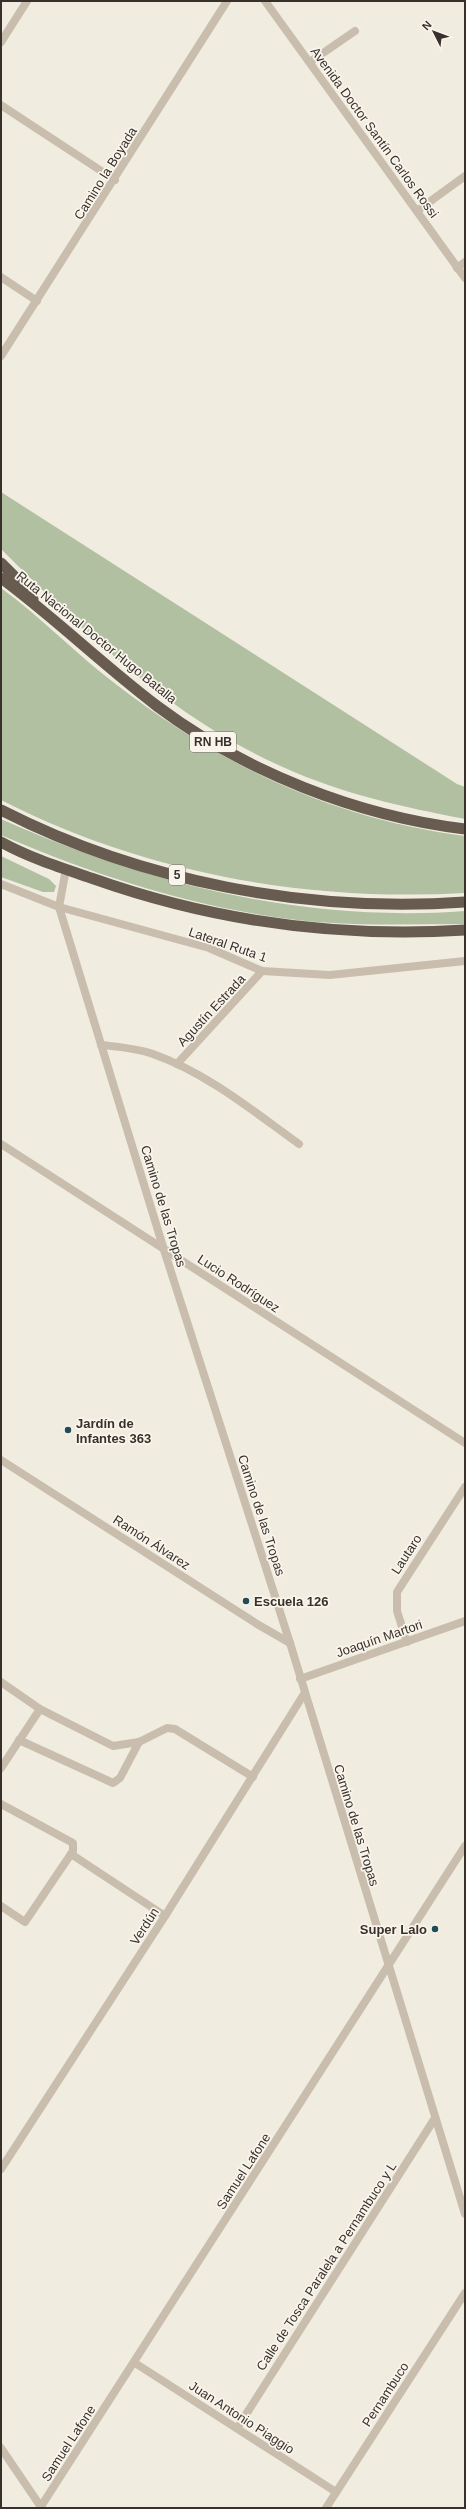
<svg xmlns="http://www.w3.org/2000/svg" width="466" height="2509" font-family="Arial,sans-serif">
<rect width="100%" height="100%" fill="#f1ece0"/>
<g fill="#b1c0a1">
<path d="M1,492L457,784L465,787V819C403,807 343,794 285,768C173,719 86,634 1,549Z"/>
<path d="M1,588C42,618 77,655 117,685C222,766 333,819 465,836V893C305,902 144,873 1,800Z"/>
<path d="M1,819C147,884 304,923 465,911V924C415,924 366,926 317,922C209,912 107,880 8,838L1,835Z"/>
<path d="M1,856L49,879L56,886L54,892H43L1,877Z"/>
</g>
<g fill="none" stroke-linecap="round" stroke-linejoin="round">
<g stroke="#c9bead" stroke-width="8">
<path d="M265,1L465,278"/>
<path d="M1,42L27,1"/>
<path d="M310,62L355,31"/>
<path d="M1,105L115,180"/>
<path d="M417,211L465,176"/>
<path d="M457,268L465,262"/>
<path d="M1,277L37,301"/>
<path d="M1,356L227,1"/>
<path d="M66,869L59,907L164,1250L290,1643L465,2214"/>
<path d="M1,884L59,907L209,948L262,971L330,975L465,961"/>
<path d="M101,1045C119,1047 136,1048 153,1054C207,1073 253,1111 299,1144"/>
<path d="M177,1064L262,971"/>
<path d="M1,1144L465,1443"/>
<path d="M1,1460L257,1624L290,1643"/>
<path d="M407,1642L397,1611V1592L465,1487"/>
<path d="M300,1679L465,1621"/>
<path d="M1,1682L40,1709L113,1746L139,1742L167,1728L175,1729L253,1777"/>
<path d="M19,1740L113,1783L120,1778L139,1742"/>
<path d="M1,1768L40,1709"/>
<path d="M1,1804L73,1843V1851L25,1922L1,1906"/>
<path d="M71,1854L165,1916"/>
<path d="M1,2169L165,1916L304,1694"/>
<path d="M135,2363L336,2492"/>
<path d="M238,2427L435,2118"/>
<path d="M1,2448L41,2507"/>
<path d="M40,2508L465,1846"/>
<path d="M326,2508L465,2293"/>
</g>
<g stroke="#685b50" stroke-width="11">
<path d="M1,563L27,589L33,599"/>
<path d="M1,578C55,618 103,665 157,706C245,772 357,816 465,829"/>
<path d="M1,810C142,882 307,913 465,902"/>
<path d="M1,842C30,858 62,868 94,879C213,921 338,938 465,930"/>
</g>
</g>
<g fill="#234b56" stroke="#f9f5ec" stroke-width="1.5">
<circle cx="68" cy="1430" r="4"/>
<circle cx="246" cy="1601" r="4"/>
<circle cx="435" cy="1929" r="4"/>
</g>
<g text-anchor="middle" stroke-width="3.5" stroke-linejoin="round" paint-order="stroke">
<g fill="#f9f5ec" stroke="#726c65" stroke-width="1">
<rect x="190" y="732" width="46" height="20" rx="3"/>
<rect x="169" y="865" width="16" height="20" rx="3"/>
</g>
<g font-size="12" font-weight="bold" fill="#38312b">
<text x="213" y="746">RN HB</text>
<text x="177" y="879">5</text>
</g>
<g font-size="13" fill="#38312b" stroke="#f9f5ec">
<text transform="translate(375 132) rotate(54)" y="5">Avenida Doctor Santín Carlos Rossi</text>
<text transform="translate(105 173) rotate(-58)" y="5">Camino la Boyada</text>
<text transform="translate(97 637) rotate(39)" y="5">Ruta Nacional Doctor Hugo Batalla</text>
<text transform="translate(228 944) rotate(19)" y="5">Lateral Ruta 1</text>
<text transform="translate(211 1010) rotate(-47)" y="5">Agustín Estrada</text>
<text transform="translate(164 1206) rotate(73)" y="5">Camino de las Tropas</text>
<text transform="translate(239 1283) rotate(33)" y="5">Lucio Rodríguez</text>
<text transform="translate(262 1515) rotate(72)" y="5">Camino de las Tropas</text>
<text transform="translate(152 1542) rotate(33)" y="5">Ramón Álvarez</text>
<text transform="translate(406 1554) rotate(-57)" y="5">Lautaro</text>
<text transform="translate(379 1638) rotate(-19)" y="5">Joaquín Martori</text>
<text transform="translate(357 1825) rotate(73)" y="5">Camino de las Tropas</text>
<text transform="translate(144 1926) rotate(-57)" y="5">Verdún</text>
<text transform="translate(243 2171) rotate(-57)" y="5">Samuel Lafone</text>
<text transform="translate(326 2266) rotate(-57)" y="5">Calle de Tosca Paralela a Pernambuco y L</text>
<text transform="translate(385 2394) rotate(-57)" y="5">Pernambuco</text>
<text transform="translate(242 2417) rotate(33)" y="5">Juan Antonio Piaggio</text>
<text transform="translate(68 2443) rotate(-57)" y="5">Samuel Lafone</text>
</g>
<g font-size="13" font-weight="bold" fill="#38312b" stroke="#f9f5ec" text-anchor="start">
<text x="76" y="1428">Jardín de<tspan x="76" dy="15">Infantes 363</tspan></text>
<text x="254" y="1606">Escuela 126</text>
<text x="427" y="1934" text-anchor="end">Super Lalo</text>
</g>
</g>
<rect width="466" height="2509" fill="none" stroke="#38312b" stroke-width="4"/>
<g transform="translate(434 32) rotate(312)" stroke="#f9f5ec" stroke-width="3" paint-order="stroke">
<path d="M0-3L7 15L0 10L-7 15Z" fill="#38312b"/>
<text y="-6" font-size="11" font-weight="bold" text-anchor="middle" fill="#38312b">N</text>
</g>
</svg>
